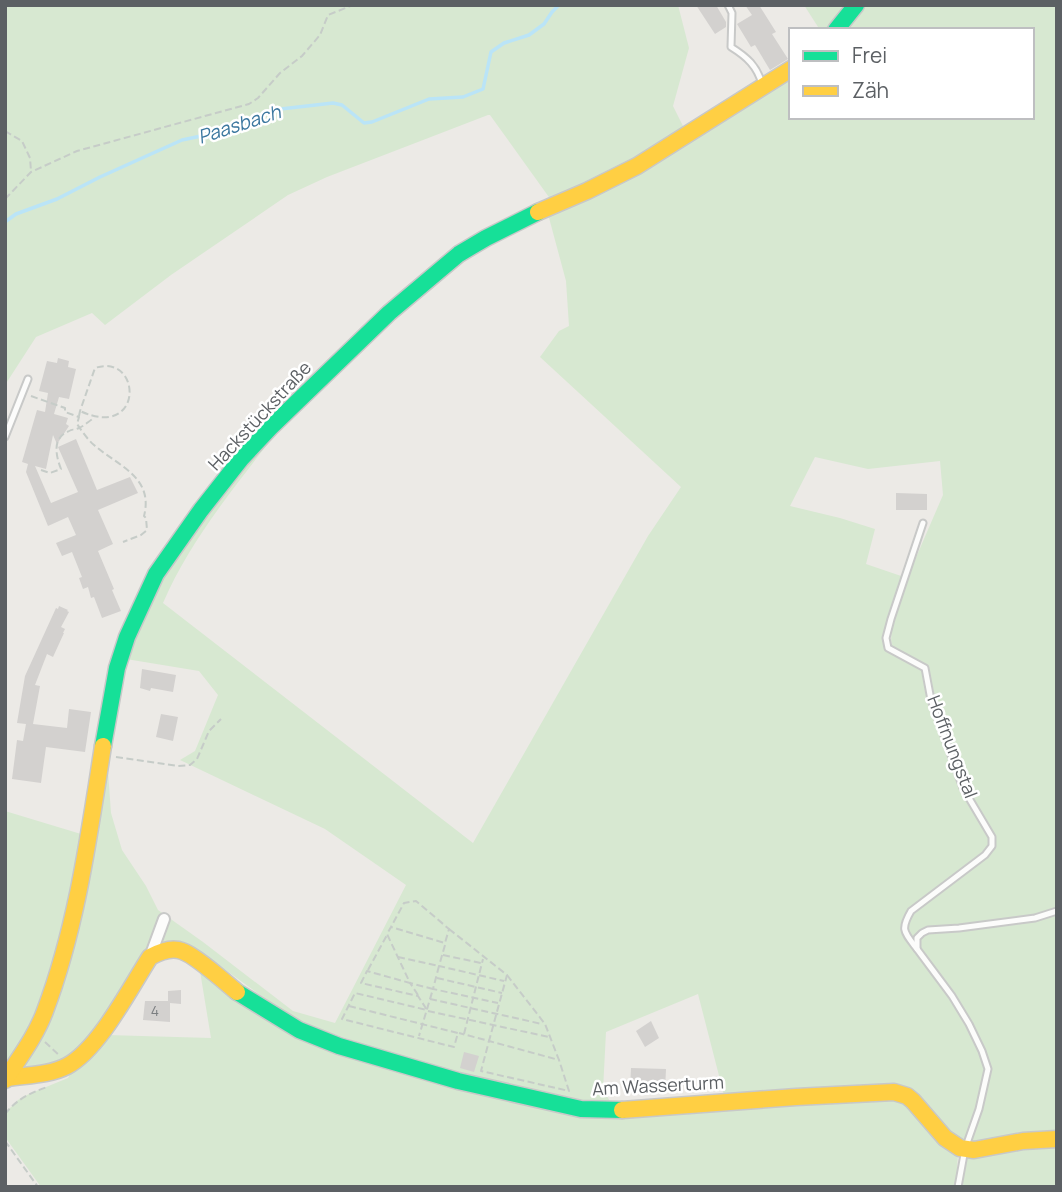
<svg xmlns="http://www.w3.org/2000/svg" width="1062" height="1192" font-family="Manrope,sans-serif">
<rect width="100%" height="100%" fill="#eceae6"/>
<g fill="#d7e8d1">
<path d="M5,5H678L689,48L673,106L685,130L621,167L551,200L490,115H488L327,177L288,195L171,275L105,325L92,313L36,337L5,385Z"/>
<path d="M804,5H848L827,30H820Z"/>
<path d="M863,5H1057V908L1035,916L919,932L915,937V942C905,928 903,927 912,912L986,858L995,847L996,839L965,785L934,700L927,667L892,647L891,639L892,628L911,569L943,495L940,461L868,469L815,457L790,506L840,518L875,529L866,564L904,577L884,636V649L924,669L928,698L936,726L961,788L983,823L988,838V847L981,853L907,911C903,917 900,923 902,931C906,942 917,953 924,962C942,986 983,1039 984,1069C984,1087 971,1119 966,1137L961,1143L901,1090L725,1099L698,994L606,1032L603,1090L613,1106H589L450,1074L296,1021L191,945L170,944L89,1037L65,1061L28,1070L26,1065L27,1060L47,1022L107,757L111,813L122,850L146,886L158,910L203,942L293,1011L335,1023L406,885L325,829L180,760L195,751L218,695L199,671L126,659L160,575L245,466L276,433C235,487 190,540 163,603L473,843L648,536L681,487L540,357L559,331L569,326L566,281L548,214L791,72V117H1032V30H840Z"/>
<path d="M5,811L81,834C70,908 50,1004 5,1065Z"/>
<path d="M1057,913V1135L972,1144V1133L979,1115L990,1072L984,1049L971,1023L919,949V939L927,933L989,927L1035,920Z"/>
<path d="M199,965L291,1031L570,1112L895,1097L915,1110L958,1153L956,1185L949,1187H41L5,1137V1116L8,1110L18,1100L29,1094L68,1078L71,1072L107,1035L211,1038Z"/>
<path d="M1057,1143V1187H960L966,1155Z"/>
</g>
<g fill="none" stroke-linecap="round" stroke-linejoin="round">
<path stroke="#bae4f7" stroke-width="3.5" d="M5,222L16,214L57,199L100,177L182,140L225,131L272,110L333,103L342,105L364,123L372,122L429,99L463,97L483,89L491,52L504,43L529,35L544,24L552,12L559,5"/>
</g>
<g fill="#d3d1cf">
<path d="M696,5H716L726,22V27L715,34Z"/>
<path d="M745,5H759L776,32L772,34L788,59L770,70L755,45L751,47L737,24L752,15Z"/>
<path d="M58,358L69,361L68,367L76,369L69,399L59,397L54,414L68,418L66,424L69,426L57,444L53,435L46,469L35,466L51,503L78,492L58,447L76,439L97,490L130,477L138,493L98,510L113,544L98,551L114,589L112,590L121,611L102,618L94,597L91,598L88,587L83,589L79,578L82,577L72,552L62,556L56,543L76,535L68,517L48,526L26,472L28,464L22,462L37,410L45,412L48,393L39,391L47,361L57,363Z"/>
<path d="M896,493L927,494V510H896Z"/>
<path d="M59,606L68,610L67,611L69,612L61,627L65,629L63,633H64L53,657L47,654L35,685L40,686L33,724L67,728L69,709L91,712L85,752L46,747L41,783L12,779L17,740L23,741L26,724L17,723L25,676L56,608L58,609Z"/>
<path d="M142,669L176,675L173,692L151,688L150,691L140,688Z"/>
<path d="M161,714L178,717L173,741L156,737Z"/>
<path d="M181,990V1004L170,1003V1022L143,1020L145,1001H168V991Z"/>
<path d="M651,1021L659,1038L645,1047L636,1031Z"/>
<path d="M464,1052L479,1056L474,1072L460,1068Z"/>
<path d="M631,1068L666,1069L665,1091L630,1089Z"/>
</g>
<g fill="none" stroke-linecap="round" stroke-linejoin="round">
<defs>
<g id="lane">
<path d="M728,5L732,13L731,47C747,57 757,66 762,84"/>
<path d="M5,437L28,379"/>
<path d="M917,949C904,932 900,930 911,911L985,855L992,846V837L963,788L931,700L925,668L888,648L886,638L891,619L923,523"/>
<path d="M958,1187L965,1149L979,1109L988,1069L982,1051L969,1024L952,996L917,949V938L922,933L928,930L959,928L1035,918L1057,911"/>
</g>
<path id="street" d="M150,957L164,919"/>
<g id="fast">
<path d="M836,30L856,5"/>
<path d="M103,746L117,668L127,637L156,574L201,510L241,459L270,428L389,313L459,254L486,238L538,212"/>
<path d="M237,992L299,1030L339,1046L458,1081L581,1109L622,1110"/>
</g>
<g id="slow">
<path d="M538,212L587,191L637,166L791,69"/>
<path d="M8,1078C27,1075 50,1075 67,1066C99,1049 130,988 150,957C159,952 172,947 182,951C195,955 225,982 237,992"/>
<path d="M5,1080C19,1058 36,1036 45,1011C77,926 89,835 103,746"/>
<path d="M622,1110L796,1097L894,1092L907,1096L913,1101L945,1138L960,1148L974,1150L1023,1141L1057,1139"/>
</g>
</defs>
<use href="#lane" stroke="#c8c9c8" stroke-width="9"/>
<use href="#street" stroke="#c8c9c8" stroke-width="14"/>
<use href="#fast" stroke="#c8c8c8" stroke-width="19"/>
<use href="#slow" stroke="#c8c8c8" stroke-width="19"/>
<g stroke="#c6ccc8" stroke-width="2" stroke-dasharray="7 3.5" stroke-linecap="butt">
<path d="M5,131L22,141L30,158L31,171"/>
<path d="M5,199L31,172L77,151L249,104L258,98L280,73L302,56L320,35L328,15L353,5"/>
<path d="M31,396L65,408V412L79,417L77,424C82,431 87,439 94,445C118,466 154,477 144,516L146,518L147,530L141,535L123,542"/>
<path d="M79,416L80,411L95,368C142,352 145,441 80,411"/>
<path d="M41,470L50,473L61,469C56,456 52,439 67,432C77,427 69,432 79,428C84,426 89,421 94,418"/>
<path d="M116,757L178,766L190,765L197,759L209,731L221,719"/>
<path d="M449,929L507,975L489,1041L459,1033"/>
<path d="M445,945L439,966L504,981"/>
<path d="M443,955L481,963"/>
<path d="M398,957L439,966L433,989L498,1003"/>
<path d="M368,970L387,935"/>
<path d="M507,975L545,1024L559,1060L489,1041L481,1071L569,1091L559,1060"/>
<path d="M437,978L502,993"/>
<path d="M418,995L410,983L433,989L419,1036"/>
<path d="M430,999L542,1024"/>
<path d="M349,1006L458,1033L454,1047L342,1019L355,993L427,1010L418,996L361,983L367,971L410,983L387,934L391,927L445,943L449,929L416,901L404,903L391,927"/>
<path d="M428,1011L549,1037"/>
<path d="M464,1034L483,959"/>
<path d="M45,1042L59,1055"/>
<path d="M5,1114C17,1099 30,1093 47,1087"/>
<path d="M5,1141L38,1187"/>
</g>
<use href="#lane" stroke="#fcfcfb" stroke-width="5"/>
<use href="#street" stroke="#fcfcfb" stroke-width="10"/>
<use href="#fast" stroke="#16e098" stroke-width="16"/>
<use href="#slow" stroke="#ffcf43" stroke-width="16"/>
</g>
<g text-anchor="middle" stroke-width="5" stroke-linejoin="round" paint-order="stroke">
<g font-size="14" fill="#7b7e80">
<text x="155" y="1016">4</text>
</g>
<g font-size="18" fill="#5c6064" stroke="#fff">
<text transform="translate(260 416) rotate(-47)" y="6">Hackstückstraße</text>
<text transform="translate(952 747) rotate(69)" y="6">Hoffnungstal</text>
<text transform="translate(658 1086) rotate(-3)" y="6">Am Wasserturm</text>
</g>
<g font-size="19" font-style="italic" fill="#3b779f" stroke="#fff">
<text transform="translate(239 124) rotate(-18)" y="7">Paasbach</text>
</g>
</g>
<rect width="1062" height="1192" fill="none" stroke="#5c6064" stroke-width="14"/>
<rect x="789" y="28" width="245" height="91" fill="#ffffff" stroke="#bebfc1" stroke-width="2"/>
<rect x="803" y="51" width="35" height="10" fill="#16e098" stroke="#bebfc1" stroke-width="2"/>
<text x="852" y="63" font-size="21" fill="#5c6064">Frei</text>
<rect x="803" y="86" width="35" height="10" fill="#ffcf43" stroke="#bebfc1" stroke-width="2"/>
<text x="852" y="98" font-size="21" fill="#5c6064">Zäh</text>
</svg>
